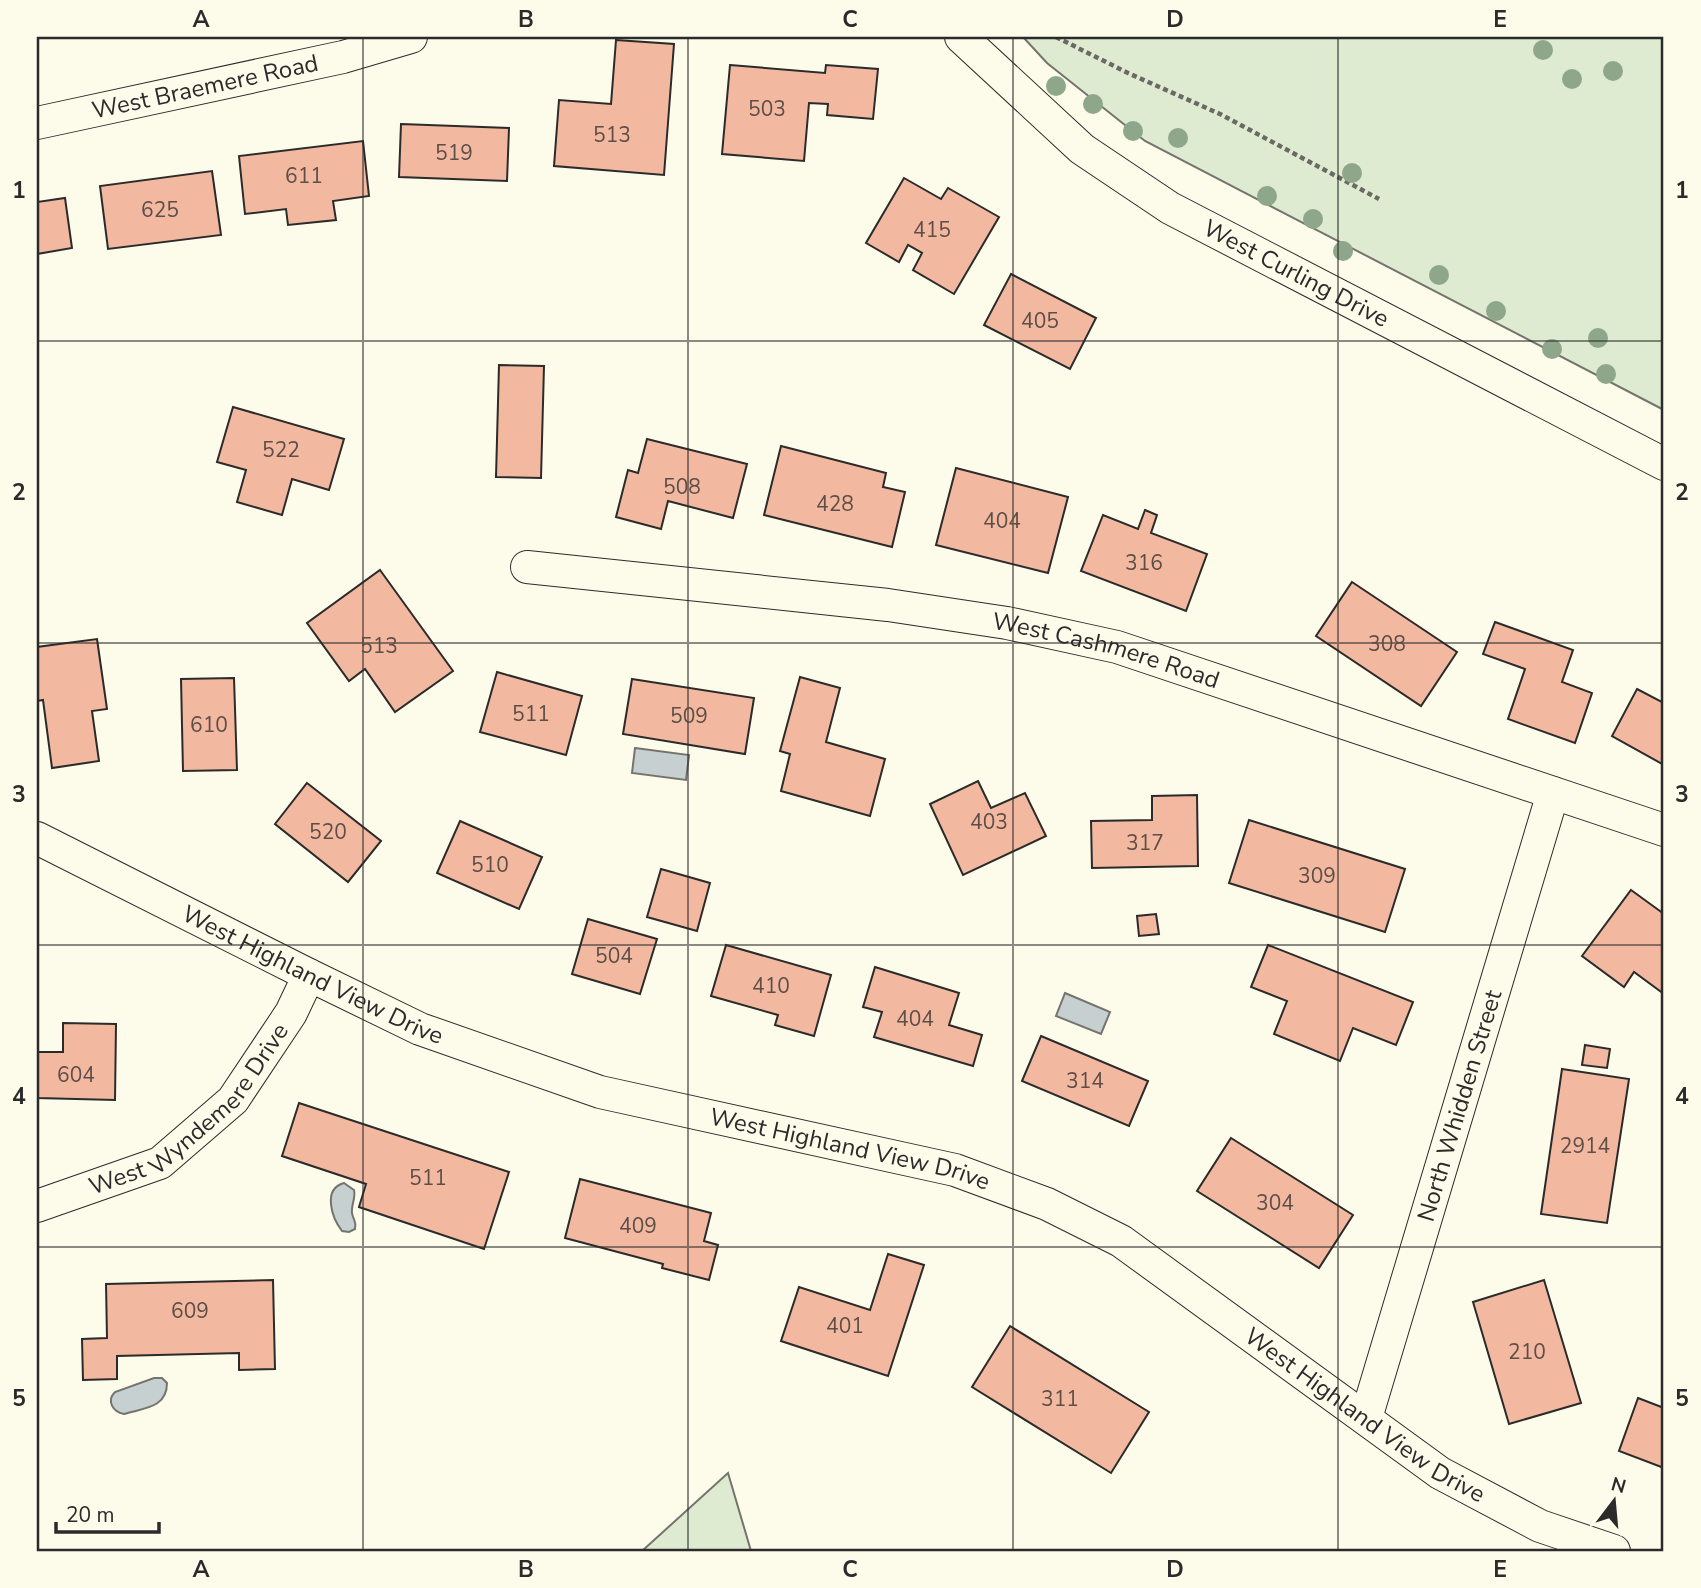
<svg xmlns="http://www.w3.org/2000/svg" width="1701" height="1588" font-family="'Nunito Sans',sans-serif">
<rect width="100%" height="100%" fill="#fdfbea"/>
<g fill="#deebd1" stroke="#74746e" stroke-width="2">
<path d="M1023,37H1664V410L1145,141L1047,63Z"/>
<path d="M728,1473L751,1551H642Z"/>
</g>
<g fill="#c7d0d0" stroke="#74746e" stroke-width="2">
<path d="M635,748L689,755L686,780L632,773Z"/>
<path d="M1065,993L1110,1012L1101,1034L1056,1016Z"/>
<path d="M344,1183L354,1190C356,1198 351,1205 352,1213C353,1220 357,1221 355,1229L349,1232L342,1231C332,1218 322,1189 344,1183Z"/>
<path d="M154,1378H162L167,1383C167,1408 144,1408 124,1414C113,1412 106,1401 115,1392Z"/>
</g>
<g fill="#f2b8a0" stroke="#2b2b2b" stroke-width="2">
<path d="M616,40L674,44L664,175L554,166L559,100L611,104Z"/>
<path d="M730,65L825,73L826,65L878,69L873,119L827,115L828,104L809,103L804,161L722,154Z"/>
<path d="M401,124L509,128L507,181L399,177Z"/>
<path d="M363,141L369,196L333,201L336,220L288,225L286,209L245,214L239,156Z"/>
<path d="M212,171L221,235L108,249L100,186Z"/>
<path d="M904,178L941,199L948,188L999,217L954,294L913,270L922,253L908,245L899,262L866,243Z"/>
<path d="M65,198L72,248L37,254V202Z"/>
<path d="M1011,274L1096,318L1070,369L984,325Z"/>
<path d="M499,365L544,366L541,478L496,477Z"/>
<path d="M233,407L344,439L329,490L292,479L282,515L237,502L246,470L217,462Z"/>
<path d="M647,439L747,464L733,518L668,501L661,529L616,517L628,470L638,473Z"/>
<path d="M781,446L886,473L883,487L905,492L892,547L764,515Z"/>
<path d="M956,468L1068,497L1048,573L936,545Z"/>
<path d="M1145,510L1157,515L1151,533L1207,554L1186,611L1081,571L1103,515L1138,529Z"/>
<path d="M380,570L453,671L395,712L365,669L349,681L307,623Z"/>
<path d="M1352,582L1457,652L1421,706L1316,636Z"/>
<path d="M1495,622L1573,650L1562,682L1592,693L1575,743L1508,719L1525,669L1483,654Z"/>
<path d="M97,639L107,709L92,711L99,761L52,768L43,700L37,701V647Z"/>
<path d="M497,672L582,696L566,755L480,732Z"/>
<path d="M800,677L840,688L826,742L885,759L870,816L781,791L790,754L780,751Z"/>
<path d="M234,678L237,770L183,771L181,679Z"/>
<path d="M632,679L754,698L745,754L623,734Z"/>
<path d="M1637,689L1664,703V765L1612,736Z"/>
<path d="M978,781L991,808L1025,793L1046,836L963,875L930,804Z"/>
<path d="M307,783L381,841L348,882L275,824Z"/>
<path d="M1197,795L1198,866L1092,868L1091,821L1152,820V796Z"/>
<path d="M1249,820L1405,869L1385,932L1229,883Z"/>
<path d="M460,821L542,857L519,909L437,873Z"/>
<path d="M661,869L710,883L697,931L647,917Z"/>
<path d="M1631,890L1664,914V994L1634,972L1624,987L1582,956Z"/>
<path d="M1156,914L1159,934L1139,936L1137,916Z"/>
<path d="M588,919L657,939L640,994L572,974Z"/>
<path d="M726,945L831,975L814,1036L775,1025L778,1015L711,996Z"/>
<path d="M1268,945L1413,1002L1396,1045L1353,1028L1340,1061L1274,1034L1287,1001L1251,987Z"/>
<path d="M875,967L959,993L949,1025L982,1035L973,1066L874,1037L882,1012L863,1007Z"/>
<path d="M63,1023L116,1024L115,1100L37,1098V1052H63Z"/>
<path d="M1041,1036L1148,1081L1129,1126L1022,1081Z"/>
<path d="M1585,1045L1610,1049L1607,1068L1582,1065Z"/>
<path d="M1562,1069L1629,1079L1607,1223L1541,1214Z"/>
<path d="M299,1103L509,1172L484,1249L359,1207L366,1184L282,1156Z"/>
<path d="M1231,1138L1353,1215L1319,1268L1197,1191Z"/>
<path d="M580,1179L711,1213L704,1241L718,1245L709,1280L662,1268L663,1264L565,1238Z"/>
<path d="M888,1254L924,1265L888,1376L781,1341L799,1287L870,1310Z"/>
<path d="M273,1280L275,1369L239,1370V1353L117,1356V1379L83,1380L82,1339L107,1338L106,1284Z"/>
<path d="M1544,1280L1581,1403L1509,1424L1473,1302Z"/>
<path d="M1010,1326L1149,1412L1111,1473L972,1387Z"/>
<path d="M1638,1398L1664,1408V1468L1619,1451Z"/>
</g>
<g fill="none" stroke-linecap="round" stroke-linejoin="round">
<defs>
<g id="street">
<path id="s1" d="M961,37L1082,149L1170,208L1664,464"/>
<path id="s2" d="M37,123L343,57L411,37"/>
<path id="s3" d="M527,567L888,605L1007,623L1117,647L1664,830"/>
<path id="s4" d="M37,838L309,975L420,1029L600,1092L955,1170L1047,1204L1121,1241L1440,1473L1540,1526L1614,1551"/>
<path id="s5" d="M37,1206L160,1163L233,1100L291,1013L309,975"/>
<path id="s6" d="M1366,1418L1553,793"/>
</g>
</defs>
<use href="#street" stroke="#2b2b2b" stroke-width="34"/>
<path stroke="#6a6964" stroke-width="4.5" stroke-dasharray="5 3.5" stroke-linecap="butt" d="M1056,37L1128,73L1220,114L1379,199"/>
<use href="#street" stroke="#fdfbea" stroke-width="32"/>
</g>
<g fill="#8ea78a">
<circle cx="1543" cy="50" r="10"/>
<circle cx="1613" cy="71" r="10"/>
<circle cx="1572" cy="79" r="10"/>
<circle cx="1056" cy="86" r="10"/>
<circle cx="1093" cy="104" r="10"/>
<circle cx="1133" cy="131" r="10"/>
<circle cx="1178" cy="138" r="10"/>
<circle cx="1352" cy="173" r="10"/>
<circle cx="1267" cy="196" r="10"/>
<circle cx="1313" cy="219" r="10"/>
<circle cx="1343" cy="251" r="10"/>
<circle cx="1439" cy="275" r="10"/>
<circle cx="1496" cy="311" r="10"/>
<circle cx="1598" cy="338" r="10"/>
<circle cx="1552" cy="349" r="10"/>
<circle cx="1606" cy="374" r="10"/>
</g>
<path fill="none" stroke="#2b2b2b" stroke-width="2" stroke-opacity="0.55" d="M363,37V1551M688,37V1551M1013,37V1551M1338,37V1551M37,341H1664M37,643H1664M37,945H1664M37,1247H1664"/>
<g text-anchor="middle" stroke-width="5" stroke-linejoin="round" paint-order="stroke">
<g font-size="21" fill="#5d4e48">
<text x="767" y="116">503</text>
<text x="612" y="142">513</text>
<text x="454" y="160">519</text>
<text x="304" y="183">611</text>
<text x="160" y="217">625</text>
<text x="932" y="237">415</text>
<text x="1040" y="328">405</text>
<text x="281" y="457">522</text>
<text x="682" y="494">508</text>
<text x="835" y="511">428</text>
<text x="1002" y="528">404</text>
<text x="1144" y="570">316</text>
<text x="1387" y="651">308</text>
<text x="379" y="653">513</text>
<text x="531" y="721">511</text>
<text x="689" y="723">509</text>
<text x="209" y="732">610</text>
<text x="989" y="829">403</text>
<text x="328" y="839">520</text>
<text x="1145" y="850">317</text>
<text x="490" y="872">510</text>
<text x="1317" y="883">309</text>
<text x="614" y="963">504</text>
<text x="771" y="993">410</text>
<text x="915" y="1026">404</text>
<text x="76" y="1082">604</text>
<text x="1085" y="1088">314</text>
<text x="1585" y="1153">2914</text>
<text x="428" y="1185">511</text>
<text x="1275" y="1210">304</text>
<text x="638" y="1233">409</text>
<text x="190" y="1318">609</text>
<text x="845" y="1333">401</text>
<text x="1527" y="1359">210</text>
<text x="1060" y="1406">311</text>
</g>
<g font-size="24" fill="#2b2b2b" stroke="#fdfbea">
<text dy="8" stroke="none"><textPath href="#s2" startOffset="172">West Braemere Road</textPath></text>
<text dy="8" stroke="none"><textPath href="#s1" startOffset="413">West Curling Drive</textPath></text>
<text dy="8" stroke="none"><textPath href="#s3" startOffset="586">West Cashmere Road</textPath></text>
<text dy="8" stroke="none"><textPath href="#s4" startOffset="308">West Highland View Drive</textPath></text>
<text dy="8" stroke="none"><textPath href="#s5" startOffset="186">West Wyndemere Drive</textPath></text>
<text dy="8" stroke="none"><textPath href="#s6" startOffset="326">North Whidden Street</textPath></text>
<text dy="8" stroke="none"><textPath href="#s4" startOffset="875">West Highland View Drive</textPath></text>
<text dy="8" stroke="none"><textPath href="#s4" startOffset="1463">West Highland View Drive</textPath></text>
</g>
</g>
<rect width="1701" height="1588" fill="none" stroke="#fdfbea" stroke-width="77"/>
<g transform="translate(1614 1501) rotate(16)" stroke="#fdfbea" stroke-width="5" paint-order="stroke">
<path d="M0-5L12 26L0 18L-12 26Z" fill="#2b2b2b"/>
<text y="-10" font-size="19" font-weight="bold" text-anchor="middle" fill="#2b2b2b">N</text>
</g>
<path d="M56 1522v10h103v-10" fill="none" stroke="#2b2b2b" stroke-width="3.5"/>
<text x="66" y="1522" font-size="21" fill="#2b2b2b" stroke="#fdfbea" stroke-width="5" paint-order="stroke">20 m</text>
<rect x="38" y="38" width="1624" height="1512" fill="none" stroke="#2b2b2b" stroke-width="2.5"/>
<g font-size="23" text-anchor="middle" font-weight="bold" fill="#2b2b2b">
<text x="201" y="27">A</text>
<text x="526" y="27">B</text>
<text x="850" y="27">C</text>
<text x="1175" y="27">D</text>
<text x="1500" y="27">E</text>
<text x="19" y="198">1</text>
<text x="1682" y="198">1</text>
<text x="19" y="500">2</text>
<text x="1682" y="500">2</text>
<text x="19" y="802">3</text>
<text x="1682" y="802">3</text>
<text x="19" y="1104">4</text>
<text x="1682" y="1104">4</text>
<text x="19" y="1406">5</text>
<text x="1682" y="1406">5</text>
<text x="201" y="1577">A</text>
<text x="526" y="1577">B</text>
<text x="850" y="1577">C</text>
<text x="1175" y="1577">D</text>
<text x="1500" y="1577">E</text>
</g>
</svg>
